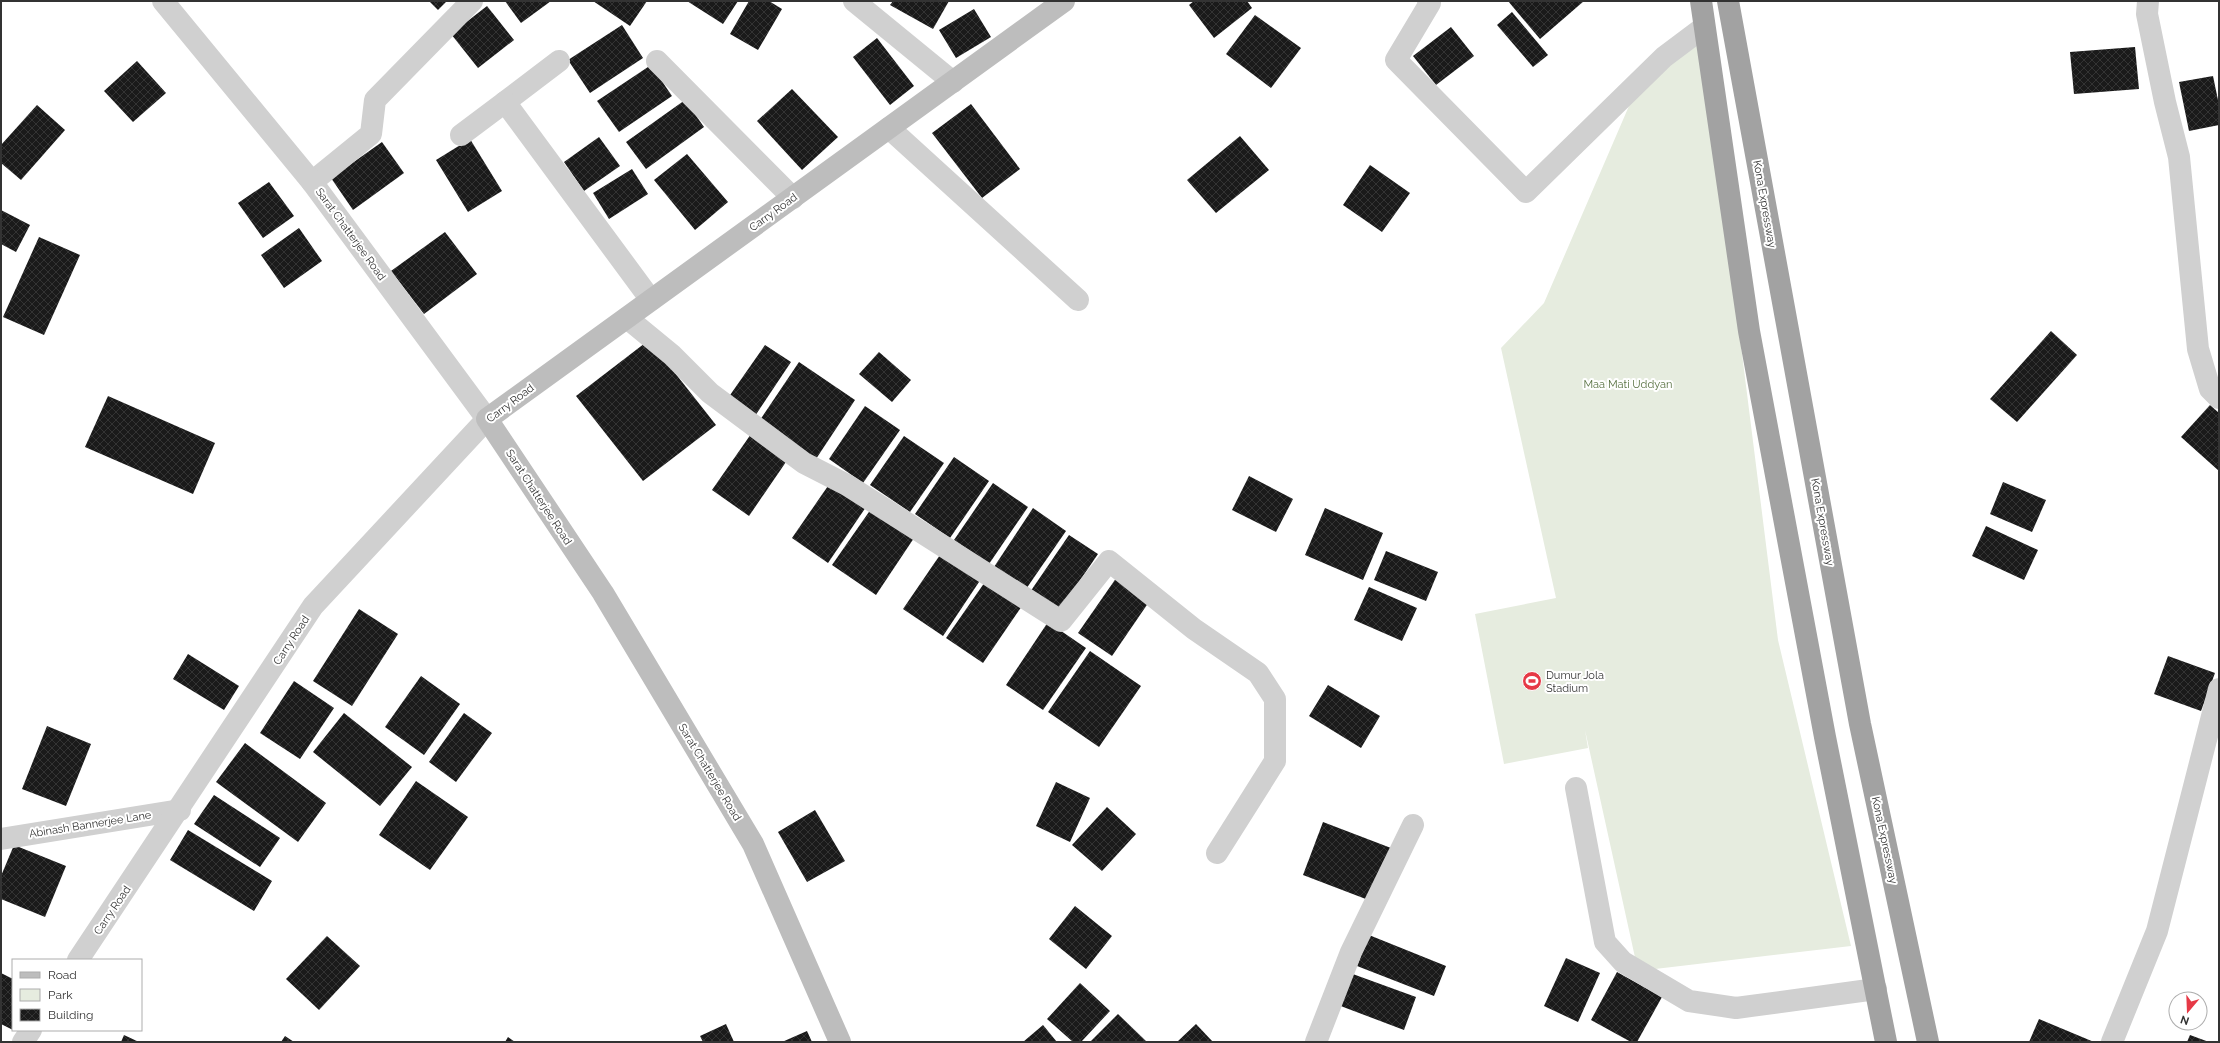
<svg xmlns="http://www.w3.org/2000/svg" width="2220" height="1043" font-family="Raleway,sans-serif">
<defs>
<pattern id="building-cross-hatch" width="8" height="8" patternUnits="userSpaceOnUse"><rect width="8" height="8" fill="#1a1a1a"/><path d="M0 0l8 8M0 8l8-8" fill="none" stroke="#333"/></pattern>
</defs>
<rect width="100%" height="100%" fill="#fff"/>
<path fill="#e6ecdf" d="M1702,36L1778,640L1851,946L1638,971L1585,730L1588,748L1504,764L1475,614L1556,598L1501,348L1544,303L1635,92Z"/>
<g fill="url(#building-cross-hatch)">
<path d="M429,1H447L438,10Z"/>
<path d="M505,1H551L521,23Z"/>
<path d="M593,1H647L630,26Z"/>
<path d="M687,1H738L723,24Z"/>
<path d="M749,1H769L782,9L758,50L730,34Z"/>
<path d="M893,1H949L933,29L890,5Z"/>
<path d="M1194,1H1247L1252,8L1214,38L1189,5Z"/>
<path d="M1508,1H1584L1540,39Z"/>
<path d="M487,6L514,40L478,68L451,34Z"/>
<path d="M974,9L991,37L956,58L939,30Z"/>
<path d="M1512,12L1548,55L1533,67L1497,25Z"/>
<path d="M1255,15L1301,48L1271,88L1226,54Z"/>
<path d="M622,25L643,58L590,93L568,60Z"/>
<path d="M1451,27L1474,56L1436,85L1413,56Z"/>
<path d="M877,38L914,86L890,105L853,57Z"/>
<path d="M2135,47L2139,89L2074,94L2070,52Z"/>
<path d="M137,61L166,93L133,122L104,91Z"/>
<path d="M651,65L672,96L619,132L597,101Z"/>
<path d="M2213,76L2219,105V125L2189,131L2179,82Z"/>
<path d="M792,89L838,137L802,170L757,121Z"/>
<path d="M685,100L704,127L646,169L626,142Z"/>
<path d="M971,104L1020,169L982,198L932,133Z"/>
<path d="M37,105L65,130L21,180L1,163V145Z"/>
<path d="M1240,136L1269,170L1216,213L1187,180Z"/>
<path d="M599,137L620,166L584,191L564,162Z"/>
<path d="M470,139L502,191L468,212L436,160Z"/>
<path d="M382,142L404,173L353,210L331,178Z"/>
<path d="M687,154L728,202L695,230L654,180Z"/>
<path d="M1370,165L1410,193L1382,232L1343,205Z"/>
<path d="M632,169L648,194L609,219L593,193Z"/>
<path d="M269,182L294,216L263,238L238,203Z"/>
<path d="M1,210L30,225L16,252L1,244Z"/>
<path d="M299,228L322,261L284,288L261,255Z"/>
<path d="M445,232L477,274L424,314L391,271Z"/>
<path d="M39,237L80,255L44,335L3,317Z"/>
<path d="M2051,331L2077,355L2017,422L1990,399Z"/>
<path d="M649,340L716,425L643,481L576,396Z"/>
<path d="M765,345L791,362L755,416L728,398Z"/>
<path d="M879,352L911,380L892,402L859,374Z"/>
<path d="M799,362L855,400L814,462L758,423Z"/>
<path d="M108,396L215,443L193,494L85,447Z"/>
<path d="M2210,405L2219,413V471L2181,437Z"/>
<path d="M865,406L900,430L863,483L829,459Z"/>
<path d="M751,434L788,459L749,516L712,490Z"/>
<path d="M904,436L944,463L910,512L870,485Z"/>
<path d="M954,457L989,481L950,538L915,514Z"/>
<path d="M1249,476L1293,499L1276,532L1232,510Z"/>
<path d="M2003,482L2046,500L2032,532L1990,514Z"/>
<path d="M830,483L866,507L828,563L792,538Z"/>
<path d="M993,483L1028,507L989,564L954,540Z"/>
<path d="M1033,508L1066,531L1024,592L992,570Z"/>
<path d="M1325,508L1383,533L1363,580L1305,555Z"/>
<path d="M871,509L914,538L876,595L832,565Z"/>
<path d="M1986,526L2038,550L2024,580L1972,556Z"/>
<path d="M1069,535L1098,554L1057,614L1028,595Z"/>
<path d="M944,549L983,576L943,636L903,609Z"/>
<path d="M1386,551L1438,572L1426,601L1374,580Z"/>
<path d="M1119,574L1153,596L1112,656L1078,633Z"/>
<path d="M987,579L1024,603L983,663L946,638Z"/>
<path d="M1369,587L1417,608L1402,641L1354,620Z"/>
<path d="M359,609L398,634L352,706L313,681Z"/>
<path d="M1048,622L1086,648L1043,710L1006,685Z"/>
<path d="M1090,651L1141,686L1099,747L1048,712Z"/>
<path d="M188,654L239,686L224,710L173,679Z"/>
<path d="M2168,656L2215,673L2201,711L2154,694Z"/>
<path d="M421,676L460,704L424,755L385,727Z"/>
<path d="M294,681L334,708L300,759L260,733Z"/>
<path d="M1328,685L1380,716L1361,748L1309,716Z"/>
<path d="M344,713L412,767L380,806L313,752Z"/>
<path d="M464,713L492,733L456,782L429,762Z"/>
<path d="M47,726L91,744L66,806L22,789Z"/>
<path d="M245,743L326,803L298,842L216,782Z"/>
<path d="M416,781L468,817L430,870L379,835Z"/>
<path d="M1056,782L1090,798L1070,842L1036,826Z"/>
<path d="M214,795L280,838L260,867L194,824Z"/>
<path d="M1107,807L1136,834L1102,871L1072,845Z"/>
<path d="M815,810L845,861L807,882L778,832Z"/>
<path d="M1323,822L1391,848L1371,901L1303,875Z"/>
<path d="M188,830L272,881L254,911L170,860Z"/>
<path d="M14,845L66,866L45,917L1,899V876Z"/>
<path d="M1075,906L1112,936L1086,969L1049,939Z"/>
<path d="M1369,935L1446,966L1434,996L1357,966Z"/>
<path d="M327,936L360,966L319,1010L286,979Z"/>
<path d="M1566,958L1600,973L1578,1022L1544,1006Z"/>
<path d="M1617,972L1662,997L1637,1042H1631L1591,1020Z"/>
<path d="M1,973L13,979V1030L1,1024Z"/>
<path d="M1350,973L1416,997L1404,1030L1338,1005Z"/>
<path d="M1080,983L1110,1011L1081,1042H1073L1047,1019Z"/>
<path d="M1118,1014L1147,1042H1090Z"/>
<path d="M2039,1019L2094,1042H2029Z"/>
<path d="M726,1024L734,1042H703L700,1036Z"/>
<path d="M1196,1024L1213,1042H1177Z"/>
<path d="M1043,1025L1057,1042H1023Z"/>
<path d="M807,1031L812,1042H782Z"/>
<path d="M124,1035L139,1042H121Z"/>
<path d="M2190,1035L2209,1042H2187Z"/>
<path d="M285,1036L294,1042H281Z"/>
<path d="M508,1037L515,1042H505Z"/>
</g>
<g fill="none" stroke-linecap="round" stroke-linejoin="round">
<g stroke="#d0d0d0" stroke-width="22">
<path d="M854,1L953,82"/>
<path d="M1428,1L1430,3L1396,60L1526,192L1664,57L1704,27"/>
<path d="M2148,1L2147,14L2165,102L2179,157L2198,349L2210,389L2219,398"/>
<path d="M657,61L793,198"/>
<path d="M505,102L559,61"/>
<path d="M889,128L1078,300"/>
<path d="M461,135L505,102L651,300"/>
<path d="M312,182L371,134L375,100L472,1"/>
<path d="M627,318L672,355L710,393L804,463L847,485L1061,621L1109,561L1194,629L1258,673L1275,699V761L1217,853"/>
<path d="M1576,788L1605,942L1623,962L1689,1001L1736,1008L1876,989"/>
<path d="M1,839L180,810"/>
<path d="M78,960L313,606L487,419"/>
<path d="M23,1042L31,1030"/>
<path d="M1316,1042L1351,952L1413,825"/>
<path d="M2112,1042L2157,931L2219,689"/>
</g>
<path stroke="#d0d0d0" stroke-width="22" d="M163,1L312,182L487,419"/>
<path stroke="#bdbdbd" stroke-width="22" d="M840,1042L753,844L603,593L487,419L1064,1"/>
<g stroke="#a2a2a2" stroke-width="22">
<path d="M1701,1L1749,331L1825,737L1886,1042"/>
<path d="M1728,1L1860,724L1928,1042"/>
</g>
</g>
<defs>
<symbol id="stadium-disc" viewBox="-11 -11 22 22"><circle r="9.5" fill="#e63946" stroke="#fff"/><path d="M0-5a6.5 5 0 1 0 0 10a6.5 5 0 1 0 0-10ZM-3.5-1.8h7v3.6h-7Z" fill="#fff"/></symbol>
</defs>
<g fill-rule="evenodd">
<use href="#stadium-disc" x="1521" y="670" width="22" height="22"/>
</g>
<g text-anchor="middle" stroke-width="4" stroke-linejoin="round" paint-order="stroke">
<g font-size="11" fill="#333" stroke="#fff">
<text transform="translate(1765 204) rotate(80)" y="4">Kona Expressway</text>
<text transform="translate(773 212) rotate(-36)" y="4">Carry Road</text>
<text transform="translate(351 234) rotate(54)" y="4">Sarat Chatterjee Road</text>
<text transform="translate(510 403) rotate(-37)" y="4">Carry Road</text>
<text transform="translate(539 497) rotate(57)" y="4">Sarat Chatterjee Road</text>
<text transform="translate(1823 522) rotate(80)" y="4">Kona Expressway</text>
<text transform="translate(291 640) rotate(-57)" y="4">Carry Road</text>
<text transform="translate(710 772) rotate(59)" y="4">Sarat Chatterjee Road</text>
<text transform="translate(90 824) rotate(-9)" y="4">Abinash Bannerjee Lane</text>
<text transform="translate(1885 840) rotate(78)" y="4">Kona Expressway</text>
<text transform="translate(112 910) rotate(-56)" y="4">Carry Road</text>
</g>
<g font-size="11" fill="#56703f" stroke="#fff">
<text x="1628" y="388">Maa Mati Uddyan</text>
</g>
<g font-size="11" fill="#333" stroke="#fff" text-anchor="start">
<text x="1546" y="679">Dumur Jola<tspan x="1546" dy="13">Stadium</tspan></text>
</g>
</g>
<rect width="2220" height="1043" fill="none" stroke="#333333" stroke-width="4"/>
<rect x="12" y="959" width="130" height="72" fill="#ffffff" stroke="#adadad"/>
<rect x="20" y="972" width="20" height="6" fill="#bdbdbd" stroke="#adadad"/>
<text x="48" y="979" font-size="12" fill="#333333">Road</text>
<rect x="20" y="989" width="20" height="12" fill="#e6ecdf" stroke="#adadad"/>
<text x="48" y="999" font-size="12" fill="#333333">Park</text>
<rect x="20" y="1009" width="20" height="12" fill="url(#building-cross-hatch)" stroke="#adadad"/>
<text x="48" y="1019" font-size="12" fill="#333333">Building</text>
<g transform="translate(2188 1011) rotate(199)"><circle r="19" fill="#ffffff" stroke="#adadad"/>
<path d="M0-3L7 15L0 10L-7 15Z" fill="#e63946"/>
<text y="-6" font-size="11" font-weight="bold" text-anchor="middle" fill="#333333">N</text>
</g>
</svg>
